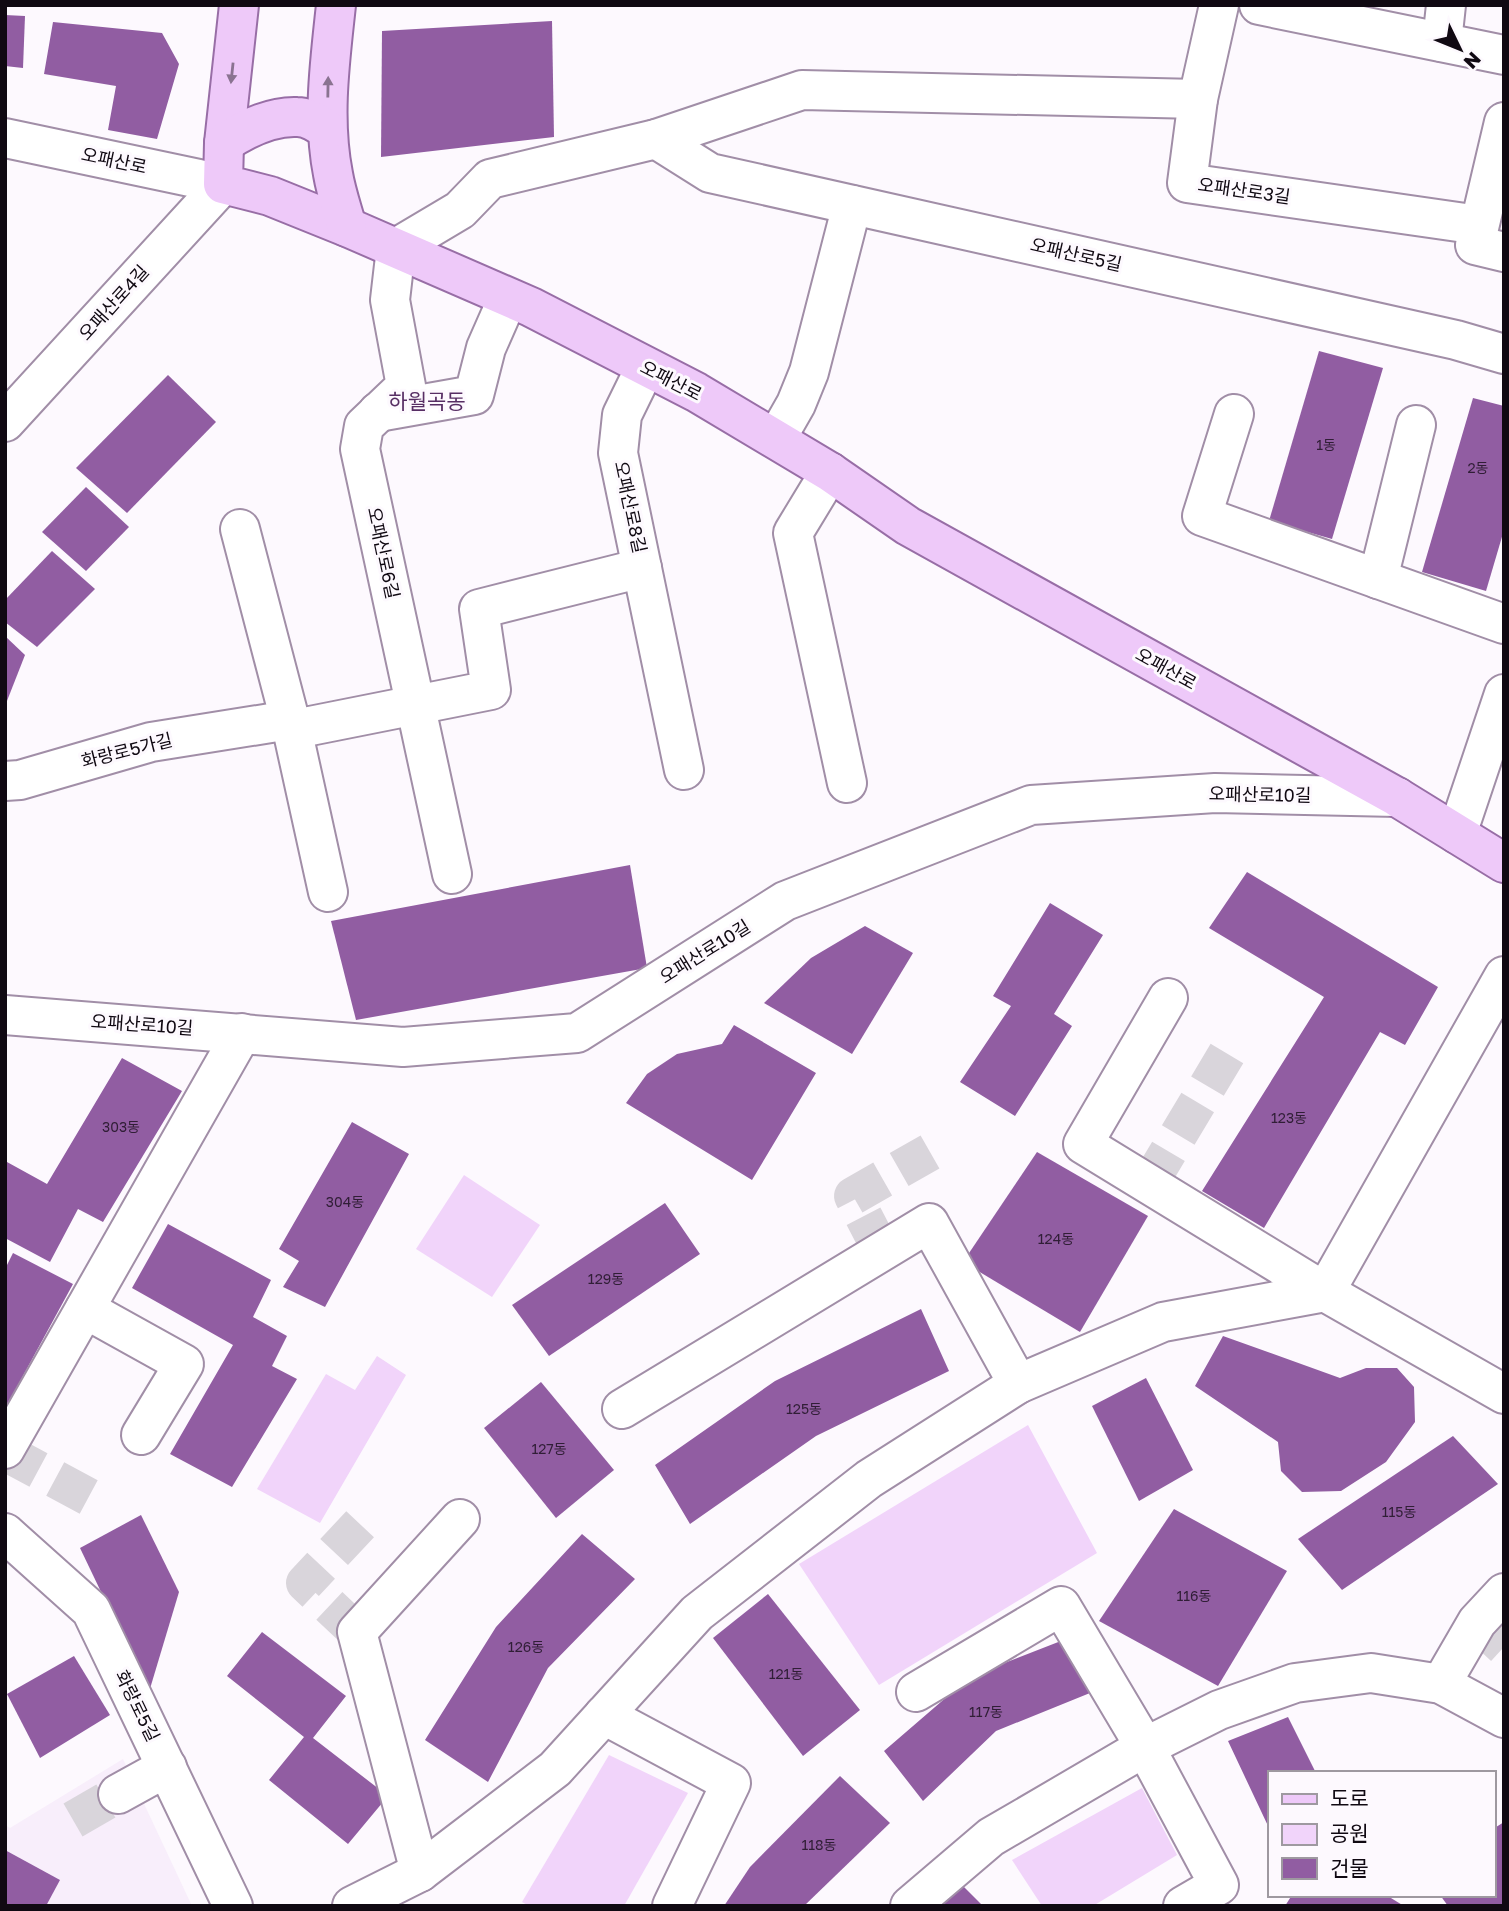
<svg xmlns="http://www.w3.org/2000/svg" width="1509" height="1911" font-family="'Golos Text','Noto Sans KR',sans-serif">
<rect width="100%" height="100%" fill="#fdf9fe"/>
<path fill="#f8eefb" d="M123,1759L192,1906H5V1825L10,1828Z"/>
<g fill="#f1d4fa">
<path d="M464,1175L540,1225L492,1297L416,1249Z"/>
<path d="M377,1356L406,1375L320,1523L257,1489L326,1374L355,1390Z"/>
<path d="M1028,1425L1097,1553L879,1685L799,1564Z"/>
<path d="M609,1755L688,1793L624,1906H529L522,1902Z"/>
<path d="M1142,1788L1177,1855L1093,1906H1042L1012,1860Z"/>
</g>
<g fill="#915da2">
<path d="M5,15L25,16L23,68L5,66Z"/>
<path d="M552,21L554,137L381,157L382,31Z"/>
<path d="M53,22L162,33L179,64L157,139L108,130L116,86L44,74Z"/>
<path d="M1319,351L1383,368L1332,539L1269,521Z"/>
<path d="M168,375L216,422L127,513L76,468Z"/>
<path d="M1473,398L1504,406V530L1486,591L1422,572Z"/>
<path d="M86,487L129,527L86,571L42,532Z"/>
<path d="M52,551L95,589L37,647L5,622V600Z"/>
<path d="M5,636L25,655L5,706Z"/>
<path d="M630,865L647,968L356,1020L331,921Z"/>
<path d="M1247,872L1438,987L1405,1045L1380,1032L1264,1228L1202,1191L1324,997L1209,928Z"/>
<path d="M1050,903L1103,935L1054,1014L1072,1026L1015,1116L960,1082L1011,1006L993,996Z"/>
<path d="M865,926L913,953L852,1054L764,1003L811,958Z"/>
<path d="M734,1025L816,1073L752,1180L626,1103L647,1074L677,1054L722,1044Z"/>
<path d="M122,1058L182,1091L103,1222L78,1209L50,1262L5,1238V1166L7,1162L47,1184Z"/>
<path d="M352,1122L409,1154L325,1307L283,1287L299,1261L279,1249Z"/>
<path d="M1037,1152L1148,1216L1080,1332L963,1262Z"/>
<path d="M665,1203L700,1254L549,1356L512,1305Z"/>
<path d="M168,1224L271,1280L253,1317L287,1336L272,1366L297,1379L232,1487L170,1454L233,1345L132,1288Z"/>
<path d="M13,1253L73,1284L5,1409V1269Z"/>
<path d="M921,1309L949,1371L816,1436L690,1524L655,1465L775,1381Z"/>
<path d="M1223,1336L1340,1378L1366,1368H1397L1414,1387L1415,1422L1386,1462L1341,1491L1302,1492L1281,1471L1278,1442L1195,1386Z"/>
<path d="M1146,1378L1193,1470L1139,1501L1092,1406Z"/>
<path d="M541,1382L614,1470L556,1518L484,1428Z"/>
<path d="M1453,1436L1498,1484L1342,1590L1298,1539Z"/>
<path d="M1174,1509L1287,1571L1218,1686L1099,1621Z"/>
<path d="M141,1515L179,1592L149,1692L80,1548Z"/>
<path d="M582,1534L635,1579L548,1668L488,1782L425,1740L496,1627Z"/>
<path d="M768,1594L860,1710L803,1756L713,1638Z"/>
<path d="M262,1632L346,1696L313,1738L388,1796L348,1844L269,1780L304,1737L227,1676Z"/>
<path d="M1066,1639L1090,1693L996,1731L923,1801L884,1751L971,1676Z"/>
<path d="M74,1656L110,1715L40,1758L7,1694Z"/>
<path d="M1288,1717L1316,1773H1269V1828L1228,1741Z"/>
<path d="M840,1776L890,1823L804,1906H724L750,1867Z"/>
<path d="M1504,1822V1906H1448L1440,1895H1493V1829Z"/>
<path d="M5,1850L60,1880L46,1906H5Z"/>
<path d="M963,1886L983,1906H942Z"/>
<path d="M1292,1895H1386L1404,1906H1285Z"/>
</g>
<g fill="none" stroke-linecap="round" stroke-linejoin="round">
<g stroke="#d9d5db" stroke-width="38" stroke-dasharray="38 19" stroke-linecap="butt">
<path d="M1149,1184L1235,1040"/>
<path d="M881,1250L853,1196L930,1152"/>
<path d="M5,1452L100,1503"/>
<path d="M1477,1622L1504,1647"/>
<path d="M357,1632L305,1583L366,1518"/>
<path d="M73,1820L118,1794"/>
</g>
<defs>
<g id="minor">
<path d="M1219,5L1198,99L1187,183L1479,225"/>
<path d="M1259,5L1504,55"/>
<path d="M1442,42L1446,5"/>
<path d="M1504,122L1475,245L1504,252"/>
<path d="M5,138L223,184"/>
<path d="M656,139L710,173L1456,340L1504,354"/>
<path d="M645,368L622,415L618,453L684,770"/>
<path d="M378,412L474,395L486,348L508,298"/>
<path d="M1234,414L1202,516L1504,624"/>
<path d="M5,422L223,184"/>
<path d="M776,439L796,404L809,372L852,205"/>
<path d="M830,472L793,533L847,783"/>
<path d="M240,529L291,724L328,892"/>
<path d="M1378,579L1416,425"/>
<path d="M5,781L20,780L151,742L277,722L305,727L491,690L479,609L642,568"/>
<path d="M1457,834L1504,694"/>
<path d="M452,874L360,449L364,426L406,386L390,300L396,248L460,210L490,179L656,139L802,90L1198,99"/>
<path d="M1504,976L1325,1292L1504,1394"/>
<path d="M1168,998L1083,1144L1325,1292"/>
<path d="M5,1015L403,1047L577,1033L785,901L1031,805L1215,793L1397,797"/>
<path d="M85,1309L184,1364L141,1435"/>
<path d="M622,1409L929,1223L1018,1384"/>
<path d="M5,1449L242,1033"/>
<path d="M5,1533L91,1610L233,1906"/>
<path d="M1441,1684L1477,1622L1504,1593"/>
<path d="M916,1692L1061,1606L1145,1747L1219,1885L1183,1906"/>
<path d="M604,1715L731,1783L672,1906"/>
<path d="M118,1794L167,1767"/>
<path d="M420,1872L357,1632L460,1519"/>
<path d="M352,1906L420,1872L555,1769L697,1613L869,1479L1018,1384L1163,1322L1325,1292"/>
<path d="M910,1906L991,1837L1145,1747L1219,1710L1295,1683L1371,1673L1441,1684L1504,1718"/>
</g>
<g id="major">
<path d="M239,5L224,143L223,184L270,196L347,227L531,307L696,392L830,472L908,526L1397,797L1504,863"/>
<path d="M336,5C330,61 322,118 333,174C336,192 342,209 347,227"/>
<path d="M224,143C245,129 272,116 297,117C308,117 319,124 327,130"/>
</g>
</defs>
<use href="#minor" stroke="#a18ea7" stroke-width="42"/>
<use href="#major" stroke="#986ea6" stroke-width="42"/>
<use href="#minor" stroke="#fff" stroke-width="38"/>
<use href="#major" stroke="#eec9f9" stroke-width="38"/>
</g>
<defs><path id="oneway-solid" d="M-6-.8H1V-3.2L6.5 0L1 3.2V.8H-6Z" transform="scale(1.75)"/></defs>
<g fill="#8a7391">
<use href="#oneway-solid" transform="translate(232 73) rotate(96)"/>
<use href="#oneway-solid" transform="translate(328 87) rotate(-89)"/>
</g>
<g text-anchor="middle" stroke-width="6" stroke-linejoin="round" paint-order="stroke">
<g font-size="14" fill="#301e36">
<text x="1326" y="450">1동</text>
<text x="1478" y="473">2동</text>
<text x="1289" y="1123">123동</text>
<text x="121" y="1132">303동</text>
<text x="345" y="1207">304동</text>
<text x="1056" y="1244">124동</text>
<text x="606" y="1284">129동</text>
<text x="804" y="1414">125동</text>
<text x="549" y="1454">127동</text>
<text x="1399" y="1517">115동</text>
<text x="1194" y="1601">116동</text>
<text x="526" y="1652">126동</text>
<text x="786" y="1679">121동</text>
<text x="986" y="1717">117동</text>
<text x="819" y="1850">118동</text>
</g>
<g font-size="18" fill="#100912" stroke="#fdf9fe">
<text transform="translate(114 161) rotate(12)" y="6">오패산로</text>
<text transform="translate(1244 191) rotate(8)" y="6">오패산로3길</text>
<text transform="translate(1076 255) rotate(13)" y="6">오패산로5길</text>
<text transform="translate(114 303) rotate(-48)" y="6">오패산로4길</text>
<text transform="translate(671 381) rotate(27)" y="6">오패산로</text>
<text transform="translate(630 507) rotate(78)" y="6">오패산로8길</text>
<text transform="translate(383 553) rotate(78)" y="6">오패산로6길</text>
<text transform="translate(1166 669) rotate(29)" y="6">오패산로</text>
<text transform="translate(127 751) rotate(-14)" y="6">화랑로5가길</text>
<text transform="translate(1260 795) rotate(1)" y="6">오패산로10길</text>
<text transform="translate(705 952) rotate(-32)" y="6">오패산로10길</text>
<text transform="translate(142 1025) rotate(4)" y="6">오패산로10길</text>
<text transform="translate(137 1706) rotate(64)" y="6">화랑로5길</text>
</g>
<g font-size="21" fill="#572e64" stroke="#fdf9fe">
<text x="427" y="409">하월곡동</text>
</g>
</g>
<rect width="1509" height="1911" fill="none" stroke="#100912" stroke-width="14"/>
<rect x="1268" y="1771" width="228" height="126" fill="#fdf9fe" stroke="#9e99a0" stroke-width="2"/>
<rect x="1282" y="1794" width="35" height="10" fill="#eec9f9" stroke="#9e99a0" stroke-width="2"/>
<text x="1330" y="1806" font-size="21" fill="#100912">도로</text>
<rect x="1282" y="1824" width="35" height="21" fill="#f1d4fa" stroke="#9e99a0" stroke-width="2"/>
<text x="1330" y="1841" font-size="21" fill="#100912">공원</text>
<rect x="1282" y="1858" width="35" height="21" fill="#915da2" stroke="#9e99a0" stroke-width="2"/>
<text x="1330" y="1876" font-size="21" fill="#100912">건물</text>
<g transform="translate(1460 49) rotate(133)" stroke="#fdf9fe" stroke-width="5" paint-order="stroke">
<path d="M0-5L12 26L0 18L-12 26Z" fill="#100912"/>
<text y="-10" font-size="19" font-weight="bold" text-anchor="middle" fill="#100912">N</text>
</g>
</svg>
